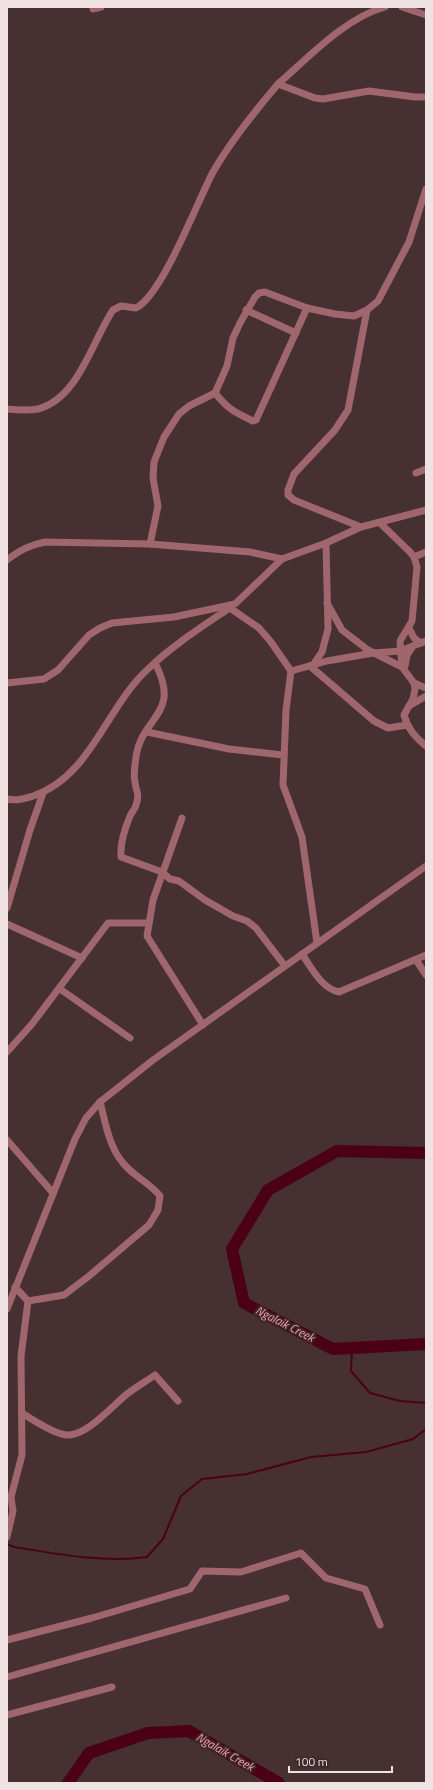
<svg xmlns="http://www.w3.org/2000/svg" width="433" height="1790" font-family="'Titillium Web',sans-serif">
<rect width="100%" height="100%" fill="#463032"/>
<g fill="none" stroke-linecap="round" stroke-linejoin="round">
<g stroke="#4b0016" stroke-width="2">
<path d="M352,1348L351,1371L370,1393L400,1401L426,1403"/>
<path d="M7,1544L14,1547C58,1554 103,1563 147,1557L163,1539L181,1496L202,1479L247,1474L311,1457L366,1452L413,1439L426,1429"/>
</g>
<g stroke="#4b0016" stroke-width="12">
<path d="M426,1153L337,1151L268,1190L232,1249L244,1303L333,1349L426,1344"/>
<path d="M68,1783L89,1753L148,1733L189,1731L279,1783"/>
</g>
<g stroke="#a0666d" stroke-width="7">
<path d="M402,7L426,15"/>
<path d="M93,9L101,7"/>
<path d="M278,84C309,57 345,18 385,7"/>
<path d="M246,310L296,333"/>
<path d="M215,393C228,409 234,412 253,421L256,420L307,308"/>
<path d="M7,409C17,410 28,411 38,409C79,398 92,341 113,310L121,306L136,308C163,294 197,202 213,172C231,141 255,111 278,84L315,98L323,99L369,91L415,97H426"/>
<path d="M416,473L426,469"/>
<path d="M380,523L410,552L414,557L417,567L412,621L400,641L402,667"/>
<path d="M361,527L294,500L288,495V490L294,474L335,430L348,410L367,310"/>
<path d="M150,544L158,506L153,478L154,462L164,437L179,414L189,406L215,393L227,366L233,338L240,323L255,297L259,293L265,292L307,308L335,314L354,316L367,310L378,301L409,242L426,189"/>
<path d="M414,557L426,552"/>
<path d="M7,560C20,550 30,545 45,542L150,544L250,552L282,559"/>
<path d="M327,603L342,630L368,650L402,667L414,683L415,689L413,699L404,715C408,729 415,737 426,746"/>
<path d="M230,608L259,628L271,642L291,671L286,710L283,785L302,837L317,943"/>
<path d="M409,628L414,638L421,643"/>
<path d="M155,663C182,715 142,715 136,757C135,765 133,775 135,782C136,792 140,794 136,805C135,809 132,812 130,816C125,828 120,844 121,857L162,872L170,879L179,881L205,900L233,916L247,921L256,928L285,966"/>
<path d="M313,665L322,652L328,629L326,543"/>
<path d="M310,666L374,721L388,728L407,725"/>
<path d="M405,666L407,655L413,646"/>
<path d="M291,671L327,661L373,653L400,651L426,641"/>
<path d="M7,683L44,679L58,670L89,635L100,628L112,623L174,617L235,604L282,559L326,543L361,527L426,510"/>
<path d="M414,683L426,688"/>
<path d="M409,706L426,696"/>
<path d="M147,732L229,749L283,755"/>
<path d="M7,799C17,801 23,799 33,796C91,777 106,707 148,669C173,645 203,626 231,607"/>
<path d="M182,818L153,900L147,936L203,1025"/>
<path d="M7,908L30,830L43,793"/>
<path d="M7,924L82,958"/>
<path d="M302,954C311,967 322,989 339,992L426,955"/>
<path d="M416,960L426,975"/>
<path d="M60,989L130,1038"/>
<path d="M7,1052L32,1024L108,923H149"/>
<path d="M7,1140L53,1193"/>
<path d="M28,1301L64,1295L89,1276L149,1225L158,1210L160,1196C150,1183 133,1176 123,1163C109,1147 105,1121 100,1102"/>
<path d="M7,1309L75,1139L86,1118L100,1102L153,1060L426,866"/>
<path d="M22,1413C33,1420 52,1433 66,1435C86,1437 112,1406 127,1394C136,1387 145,1382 155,1375L178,1401"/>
<path d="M7,1537L13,1511L11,1497L22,1455L21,1356L28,1301L15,1287"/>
<path d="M7,1640L92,1618L190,1589L202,1571L241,1572L301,1553L326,1578L365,1589L380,1625"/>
<path d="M7,1677L286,1598"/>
<path d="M7,1715L112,1687"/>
</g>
</g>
<g text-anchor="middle" stroke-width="4" stroke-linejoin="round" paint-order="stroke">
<g font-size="12" font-style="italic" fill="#fda1ac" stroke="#3b2628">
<text transform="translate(285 1324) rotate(27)" y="4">Ngalaik Creek</text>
<text transform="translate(225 1752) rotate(30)" y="4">Ngalaik Creek</text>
</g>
</g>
<rect width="433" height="1790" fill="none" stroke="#f0e2e3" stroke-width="16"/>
<path d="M289 1766v6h103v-6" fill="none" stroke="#f0e2e3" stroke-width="2"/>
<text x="295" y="1766" font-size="12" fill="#f0e2e3" stroke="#3b2628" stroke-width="3" paint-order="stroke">100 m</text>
</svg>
